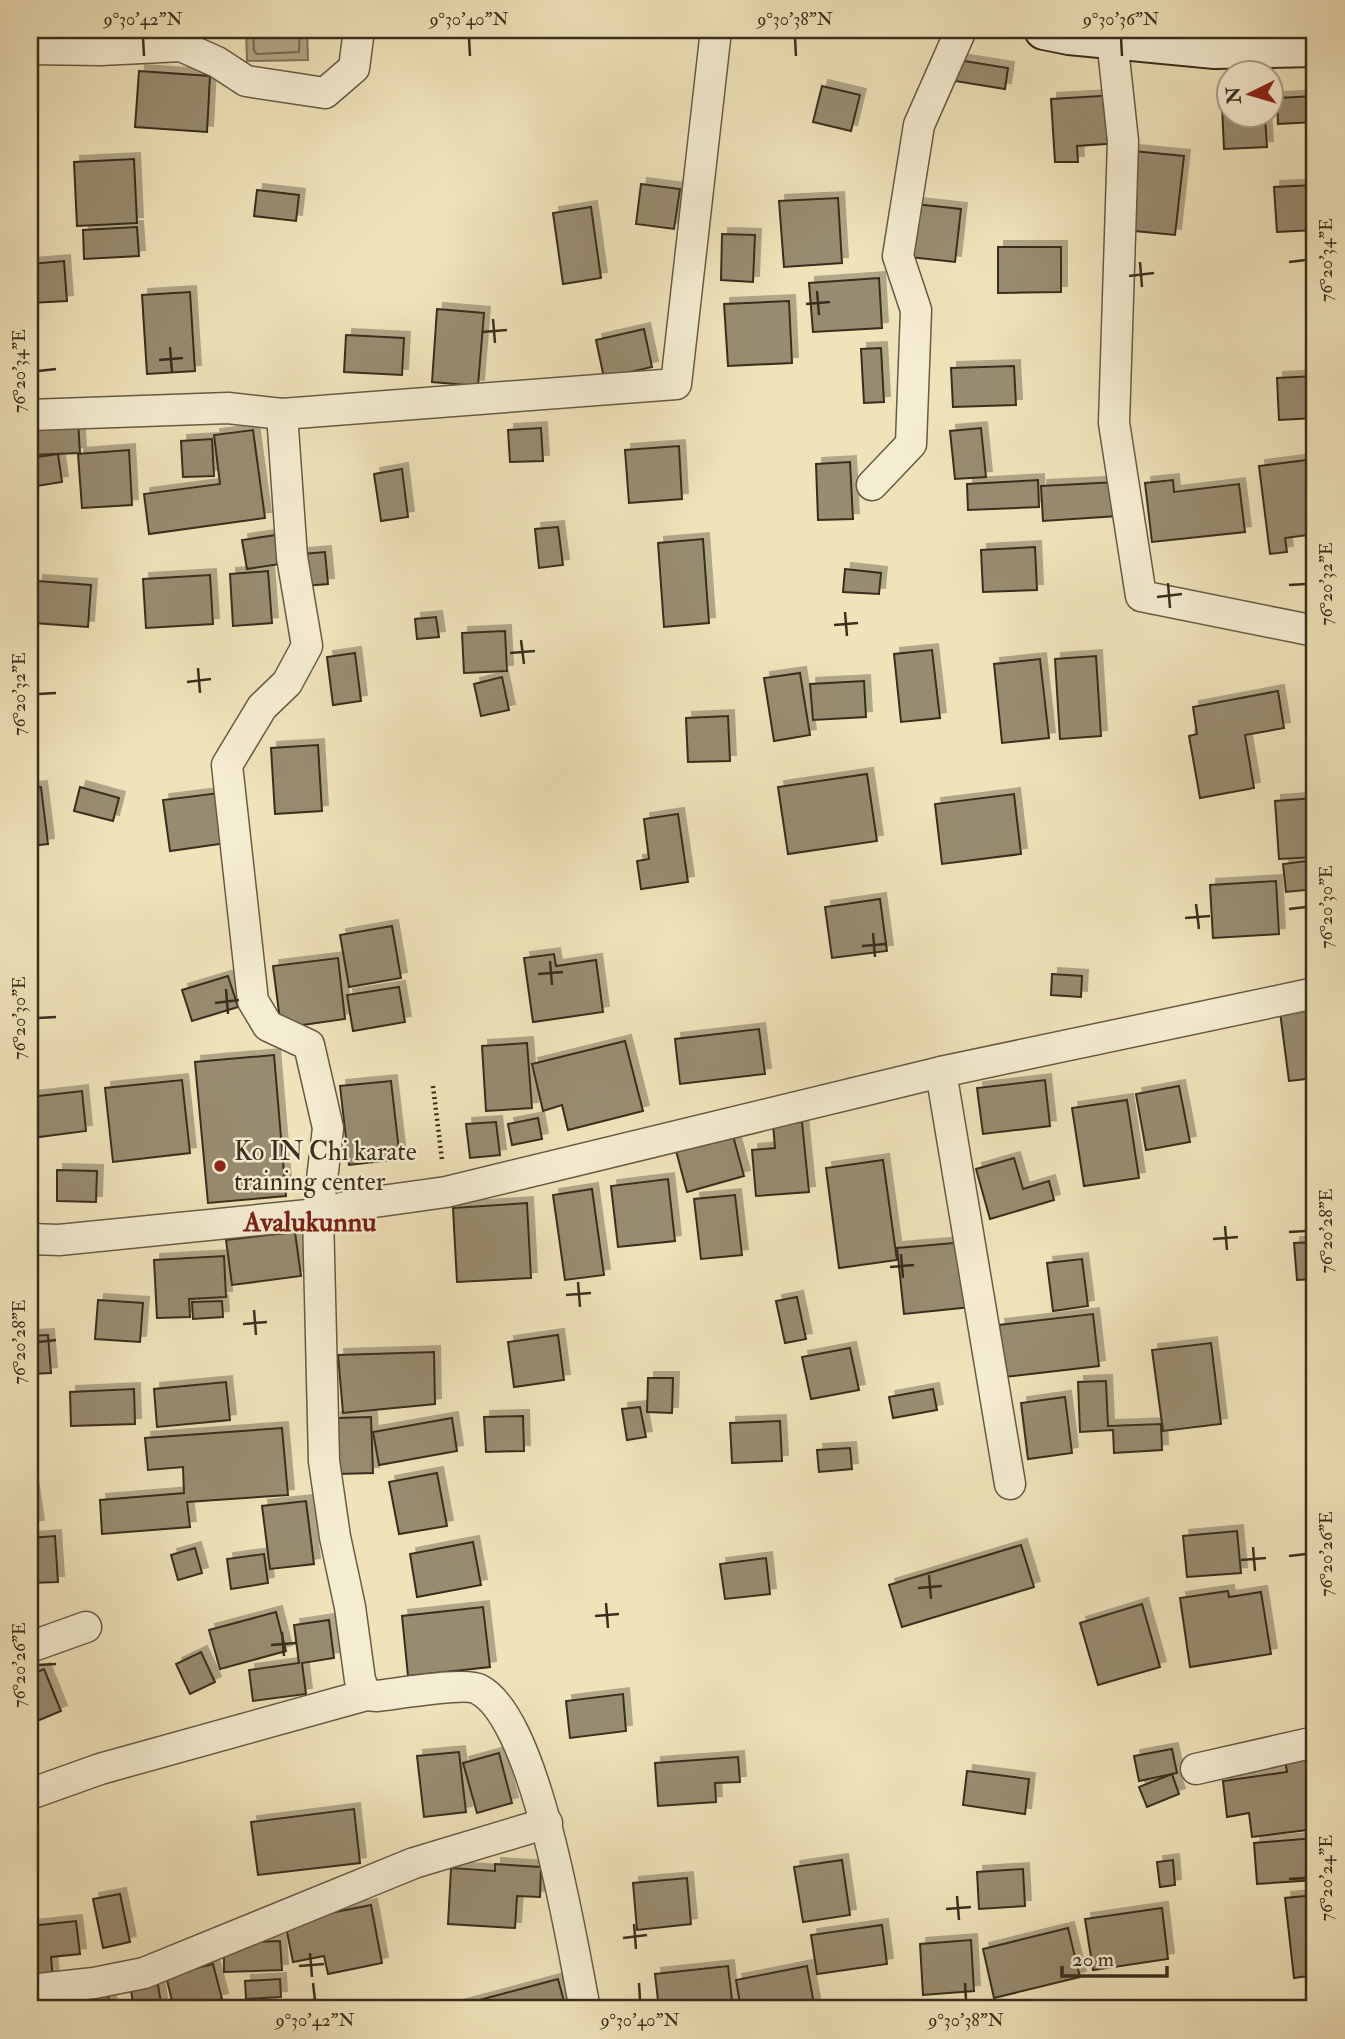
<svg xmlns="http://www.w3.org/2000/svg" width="1345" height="2039" font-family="'IM FELL Double Pica',serif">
<defs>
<filter id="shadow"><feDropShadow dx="6" dy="-6" stdDeviation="0" flood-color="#0004"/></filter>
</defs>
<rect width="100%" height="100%" fill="#f0e3ba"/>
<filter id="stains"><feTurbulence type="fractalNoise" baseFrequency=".00286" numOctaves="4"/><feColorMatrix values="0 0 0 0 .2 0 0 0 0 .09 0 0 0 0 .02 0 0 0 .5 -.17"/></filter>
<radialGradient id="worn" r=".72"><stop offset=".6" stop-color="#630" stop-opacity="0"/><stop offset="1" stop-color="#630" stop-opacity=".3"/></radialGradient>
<path fill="#b2a585" stroke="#82755c" stroke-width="2" d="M246,30H307L308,60L247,61Z"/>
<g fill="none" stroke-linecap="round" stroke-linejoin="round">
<path stroke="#766a52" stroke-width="2" d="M253,30L254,51L257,54L299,52L300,30"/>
</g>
<g fill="#988c6f" stroke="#392e1e" stroke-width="2" filter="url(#shadow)">
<path d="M30,30H99L30,33Z"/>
<path d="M958,60L1008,68L1005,89L955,81Z"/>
<path d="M139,71L210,76L207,132L135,127Z"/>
<path d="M822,86L860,95L851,131L813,122Z"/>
<path d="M1117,95L1120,143L1077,146L1078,162H1055L1051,99Z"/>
<path d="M1315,96V122L1278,124L1277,98Z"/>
<path d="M1222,106H1230V116H1265L1267,147L1224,149Z"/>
<path d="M1133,151L1184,156L1175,235L1125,230Z"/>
<path d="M134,159L137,223L77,226L74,162Z"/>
<path d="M641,184L680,189L674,229L636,224Z"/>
<path d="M1315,185V230L1277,232L1274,187Z"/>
<path d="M257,190L299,195L296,221L254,216Z"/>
<path d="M838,198L842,263L784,267L779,201Z"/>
<path d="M906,203L961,209L955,262L901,256Z"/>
<path d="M591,207L601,278L563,284L553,213Z"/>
<path d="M137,227L139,256L84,259L83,230Z"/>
<path d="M722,234L755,235L753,282L721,280Z"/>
<path d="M998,247H1061V292L998,293Z"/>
<path d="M64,261L67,301L30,303V264Z"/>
<path d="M879,278L882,328L813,332L809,283Z"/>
<path d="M190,292L195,371L147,374L142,295Z"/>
<path d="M789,301L792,363L728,366L724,304Z"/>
<path d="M437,309L484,313L478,386L432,382Z"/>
<path d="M644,329L652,367L604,378L596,340Z"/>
<path d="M346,335L404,338L402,375L344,372Z"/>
<path d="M881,348L884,402L864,403L861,349Z"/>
<path d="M1014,366L1016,405L953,407L951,368Z"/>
<path d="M1315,376V418L1279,420L1277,378Z"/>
<path d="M78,421L80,453L30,455V423Z"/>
<path d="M541,428L543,461L510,462L508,430Z"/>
<path d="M981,428L986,477L955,479L950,431Z"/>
<path d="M253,430L265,518L149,534L144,494L220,484L214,435Z"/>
<path d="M212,439L214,476L183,477L181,441Z"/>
<path d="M679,446L682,499L629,503L625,450Z"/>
<path d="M129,450L132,505L82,508L78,454Z"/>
<path d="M58,454L62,482L30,487V458Z"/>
<path d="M1315,459V534L1285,538L1287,552L1270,554L1259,466Z"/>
<path d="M850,462L853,519L818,520L816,464Z"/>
<path d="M402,469L408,517L381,521L374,474Z"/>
<path d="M1038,480L1039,507L968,510L967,484Z"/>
<path d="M1173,480L1174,492L1239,484L1245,532L1152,542L1145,483Z"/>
<path d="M1117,482L1118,516L1043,521L1041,486Z"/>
<path d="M558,527L563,565L539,568L535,529Z"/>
<path d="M276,535L280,564L247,569L242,540Z"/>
<path d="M703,539L709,623L664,627L658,543Z"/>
<path d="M1035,547L1037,590L983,592L981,550Z"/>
<path d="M325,552L328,584L304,586L302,554Z"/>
<path d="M845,569L881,573L879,594L843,592Z"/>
<path d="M268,571L272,623L233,626L230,574Z"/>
<path d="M210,575L213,624L146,628L143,579Z"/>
<path d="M37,581L91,585L88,627L34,623Z"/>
<path d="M436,617L439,637L417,639L415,619Z"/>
<path d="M505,631L507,671L464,673L462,633Z"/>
<path d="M932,650L940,718L901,722L894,654Z"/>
<path d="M355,653L361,701L333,705L327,657Z"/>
<path d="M1096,656L1101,736L1060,739L1055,659Z"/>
<path d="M1040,659L1049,738L1002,743L994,664Z"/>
<path d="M800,673L810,735L774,741L764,678Z"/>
<path d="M502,677L509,710L481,716L474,684Z"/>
<path d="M864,681L866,717L813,720L810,684Z"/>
<path d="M1278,691L1284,728L1245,735L1254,788L1200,798L1189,736L1197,734L1193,707Z"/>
<path d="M728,716L730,761L688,762L686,718Z"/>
<path d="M318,745L322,811L275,814L271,748Z"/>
<path d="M867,774L877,841L788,854L778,787Z"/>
<path d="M41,787L48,844L30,846V788Z"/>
<path d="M80,787L119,798L113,821L74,811Z"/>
<path d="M227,792L234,842L170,851L163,800Z"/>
<path d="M1014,794L1021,854L942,864L935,804Z"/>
<path d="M1315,798V857L1279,859L1275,801Z"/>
<path d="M678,814L688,882L641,889L637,861L649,859L644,819Z"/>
<path d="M1315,860V889L1286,892L1283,864Z"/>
<path d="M1276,881L1279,934L1213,938L1210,885Z"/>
<path d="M880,899L887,951L832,958L825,907Z"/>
<path d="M392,926L401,978L349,987L340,935Z"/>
<path d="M554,954L556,966L596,960L603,1012L533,1022L524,958Z"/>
<path d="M338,958L345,1019L281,1028L273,966Z"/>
<path d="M1052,974L1082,976L1081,997L1051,995Z"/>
<path d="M228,976L238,1007L192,1021L182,990Z"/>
<path d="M399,987L405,1022L353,1031L347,995Z"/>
<path d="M1315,1007V1078L1289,1081L1280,1012Z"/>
<path d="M759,1029L765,1074L680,1084L675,1039Z"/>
<path d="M625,1041L643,1111L568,1130L562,1105L543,1111L532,1064Z"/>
<path d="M527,1043L532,1108L486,1111L482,1046Z"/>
<path d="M274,1055L286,1196L208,1203L195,1062Z"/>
<path d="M182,1080L190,1153L113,1162L105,1088Z"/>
<path d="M1045,1080L1050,1126L983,1134L977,1088Z"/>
<path d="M391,1081L400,1159L349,1165L340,1086Z"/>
<path d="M1179,1086L1190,1142L1146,1150L1136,1094Z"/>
<path d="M82,1091L86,1131L31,1138L30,1097Z"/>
<path d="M1127,1100L1139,1178L1084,1186L1072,1108Z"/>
<path d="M538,1118L542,1139L512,1145L508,1124Z"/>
<path d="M496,1122L500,1155L470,1158L466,1124Z"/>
<path d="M802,1122L809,1192L756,1196L752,1150L775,1148L773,1124Z"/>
<path d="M732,1132L744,1176L687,1192L675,1147Z"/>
<path d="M1014,1158L1023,1189L1049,1181L1054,1200L990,1219L976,1169Z"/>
<path d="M883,1160L897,1260L839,1268L826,1168Z"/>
<path d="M57,1170L97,1171L96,1202L57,1201Z"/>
<path d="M668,1179L675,1241L618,1247L611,1186Z"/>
<path d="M592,1189L604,1275L565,1280L553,1195Z"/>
<path d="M735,1195L742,1255L701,1259L694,1199Z"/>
<path d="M527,1203L531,1278L457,1282L453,1208Z"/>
<path d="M295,1232L301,1276L232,1285L226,1240Z"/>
<path d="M965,1242L971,1307L904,1314L897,1248Z"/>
<path d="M1315,1242V1279L1297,1280L1294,1243Z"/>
<path d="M224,1256L226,1297L189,1299L190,1317L157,1318L154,1260Z"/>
<path d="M1082,1259L1088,1306L1053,1311L1047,1263Z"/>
<path d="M797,1297L806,1339L785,1343L776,1301Z"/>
<path d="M98,1300L143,1303L140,1342L95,1339Z"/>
<path d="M222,1301L223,1317L193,1319L192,1302Z"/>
<path d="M1093,1314L1099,1366L1005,1377L999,1325Z"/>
<path d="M48,1335L51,1373L30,1374V1336Z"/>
<path d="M558,1335L564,1380L514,1387L508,1342Z"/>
<path d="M1211,1343L1221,1424L1163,1431L1152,1350Z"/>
<path d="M850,1348L859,1390L811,1399L802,1357Z"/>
<path d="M434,1352L435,1404L343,1413L338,1355Z"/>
<path d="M648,1378H673L672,1413L647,1412Z"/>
<path d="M1106,1381L1108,1426L1161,1424L1162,1450L1114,1453L1113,1430L1080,1432L1078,1382Z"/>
<path d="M226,1382L230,1420L157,1427L154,1389Z"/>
<path d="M134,1389L135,1424L71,1426L70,1392Z"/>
<path d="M933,1389L937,1410L893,1418L889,1397Z"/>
<path d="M1065,1397L1072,1453L1028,1459L1021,1403Z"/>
<path d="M640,1407L646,1437L627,1440L622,1409Z"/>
<path d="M523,1416L524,1451L486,1452L484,1417Z"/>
<path d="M371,1417L373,1473L338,1474L335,1418Z"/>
<path d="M452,1418L457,1451L379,1465L373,1432Z"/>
<path d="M780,1421L782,1461L732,1463L730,1423Z"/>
<path d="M282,1428L288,1495L187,1502L190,1527L102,1534L100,1500L184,1493L183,1467L148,1470L145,1438Z"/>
<path d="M850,1448L852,1469L819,1472L817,1450Z"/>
<path d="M30,1472L38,1526L30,1527Z"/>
<path d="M437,1473L447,1526L399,1534L389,1482Z"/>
<path d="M306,1501L314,1564L270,1569L262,1506Z"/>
<path d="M1237,1531L1241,1573L1187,1577L1183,1536Z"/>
<path d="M55,1536L58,1582L30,1583V1538Z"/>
<path d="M473,1542L481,1585L417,1597L410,1554Z"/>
<path d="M1021,1545L1034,1587L902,1627L889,1585Z"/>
<path d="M195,1548L202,1573L178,1580L171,1555Z"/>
<path d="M264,1554L268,1583L231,1589L227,1559Z"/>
<path d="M766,1558L770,1594L725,1599L720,1564Z"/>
<path d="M1228,1591L1229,1597L1261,1592L1271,1654L1190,1667L1180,1598Z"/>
<path d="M1142,1604L1160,1667L1098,1685L1080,1623Z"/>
<path d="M483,1607L490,1667L408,1676L402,1616Z"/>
<path d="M276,1612L286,1651L220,1669L209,1630Z"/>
<path d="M329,1620L334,1658L302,1663L306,1694L253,1701L249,1670L299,1663L294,1625Z"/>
<path d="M201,1652L215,1682L190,1694L176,1664Z"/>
<path d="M44,1669L61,1711L30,1724V1675Z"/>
<path d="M623,1694L626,1731L570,1738L566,1701Z"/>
<path d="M1172,1749L1177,1773L1139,1781L1134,1756Z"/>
<path d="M1315,1750V1829L1252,1837L1249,1813L1227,1817L1223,1781L1287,1772L1284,1754Z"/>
<path d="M459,1752L466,1812L424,1817L417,1756Z"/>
<path d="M499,1753L512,1803L477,1813L463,1763Z"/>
<path d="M738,1757L740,1782L715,1783L716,1802L658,1806L655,1763Z"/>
<path d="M967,1771L1029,1779L1025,1814L963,1805Z"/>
<path d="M1172,1774L1179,1794L1147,1807L1139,1787Z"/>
<path d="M354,1809L360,1863L258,1875L251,1822Z"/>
<path d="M1315,1838V1880L1257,1884L1254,1843Z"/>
<path d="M842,1860L850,1915L803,1922L794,1867Z"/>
<path d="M1173,1860L1175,1885L1160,1887L1157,1862Z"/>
<path d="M495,1864L541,1867L540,1897L517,1896L515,1928L448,1924L451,1868L495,1871Z"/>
<path d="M1023,1869L1025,1906L979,1909L977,1872Z"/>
<path d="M687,1878L691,1924L637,1930L633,1883Z"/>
<path d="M120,1894L130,1942L103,1948L93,1899Z"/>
<path d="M1315,1895V1975L1294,1978L1285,1898Z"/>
<path d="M371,1905L382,1963L328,1974L324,1956L293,1962L285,1922Z"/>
<path d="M1162,1908L1168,1959L1093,1970L1085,1919Z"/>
<path d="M76,1921L80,1954L51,1957L53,1980L30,1982V1926Z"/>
<path d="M882,1925L887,1964L817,1974L811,1935Z"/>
<path d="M1068,1928L1080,1977L994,1998L983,1949Z"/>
<path d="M971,1940L974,1991L923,1995L920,1944Z"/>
<path d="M280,1941L282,1970L224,1972V1943Z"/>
<path d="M213,1964L222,1999L184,2009H174L166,1976Z"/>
<path d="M728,1966L733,2009H659L655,1974Z"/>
<path d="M807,1966L815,2009H741L736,1980Z"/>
<path d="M157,1979L162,2009H134L130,1984Z"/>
<path d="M280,1979L281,1997L246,1999L245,1981Z"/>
<path d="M558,1979L566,2009H458L457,2006Z"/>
<path d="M107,1993L112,2009H62Z"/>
</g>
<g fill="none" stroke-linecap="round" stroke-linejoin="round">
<defs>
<g id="street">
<path d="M1112,39L1123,141L1114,423L1141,596L1315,631"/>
<path d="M30,49L101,50L181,46L217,62L246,81L325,93L354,68L359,30"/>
<path d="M282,414L292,557L307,646L287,683L262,707L227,765L253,1001L268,1026L309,1045L328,1128L318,1214L324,1461L335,1537L350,1607L360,1680L366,1695L377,1696C396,1694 464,1682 478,1689C537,1717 572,1945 585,2009"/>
<path d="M30,415L228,408L282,414L676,384L716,30"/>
<path d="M872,485L911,444L916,310L898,256L919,125L961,30"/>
<path d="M941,1072L1010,1484"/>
<path d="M30,1239L59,1240L318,1214L353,1205L446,1192L941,1072L1315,993"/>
<path d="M30,1647L86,1627"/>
<path d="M1196,1769L1315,1742"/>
<path d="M30,1794L100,1769L366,1695"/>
<path d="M30,1990L94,1983L144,1973L414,1863L547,1823"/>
</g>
<path id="secondary" d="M1044,30L1069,35L1215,49L1315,47"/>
</defs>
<use href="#street" stroke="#675b45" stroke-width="33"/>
<use href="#secondary" stroke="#392e1e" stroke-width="42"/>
<path stroke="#392e1e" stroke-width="4.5" stroke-dasharray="2 3.5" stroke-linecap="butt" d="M433,1086L442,1160"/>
<use href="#street" stroke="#f5edd2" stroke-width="30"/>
<use href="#secondary" stroke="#f5edd2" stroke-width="38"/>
</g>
<path fill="none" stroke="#392e1e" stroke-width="2.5" d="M143,38L144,56M469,38L470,56M795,38L796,56M1121,38L1122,56M1140,262L1142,287M1289,262L1306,260M1129,276L1154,273M817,291L819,315M806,304L830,302M493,319L495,343M482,332L507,330M170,347L172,372M159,360L183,358M38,371L56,369M1168,583L1170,608M1289,585L1306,584M1157,597L1182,594M845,612L847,636M834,625L858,623M521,640L524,664M510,653L535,651M198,668L200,693M187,682L211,679M38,694L56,693M1196,904L1199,929M1289,909L1306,907M1185,918L1210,916M873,933L875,957M862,946L886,944M550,961L552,985M538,974L563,972M226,989L228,1014M215,1003L239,1000M38,1018L56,1017M1225,1226L1227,1250M1289,1232L1306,1231M1213,1239L1238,1237M901,1254L903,1278M890,1267L914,1265M578,1282L580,1307M566,1295L591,1293M254,1310L256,1335M243,1324L267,1322M38,1342L56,1340M1253,1547L1255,1571M1289,1556L1306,1554M1241,1560L1266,1558M929,1575L931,1599M918,1588L942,1586M606,1603L608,1628M595,1616L619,1614M282,1632L284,1656M271,1645L296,1643M38,1665L56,1664M1289,1879L1306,1878M957,1896L959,1920M946,1909L971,1907M634,1924L636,1949M623,1938L647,1935M310,1953L312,1977M299,1966L324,1964M313,1983L315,2000M639,1983L640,2000M965,1983L966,2000"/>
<circle fill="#8f2418" stroke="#f5edd2" stroke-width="2.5" cx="220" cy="1166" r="7"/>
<g text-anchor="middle" stroke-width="5" stroke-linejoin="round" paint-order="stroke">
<g font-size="26" fill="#392e1e" stroke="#f5edd2" text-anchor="start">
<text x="234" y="1160">Ko IN Chi karate<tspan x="234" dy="30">training center</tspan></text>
</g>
<g font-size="28" font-weight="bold" fill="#7a1f14" stroke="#f5edd2">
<text x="310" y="1231">Avalukunnu</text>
</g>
</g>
<rect width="1345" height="2039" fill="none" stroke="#f0e3ba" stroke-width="77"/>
<g transform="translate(1250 94) rotate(265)"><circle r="33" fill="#f5edd2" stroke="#aaa18a" stroke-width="2"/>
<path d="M0-5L12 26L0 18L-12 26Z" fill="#8f2418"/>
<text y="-10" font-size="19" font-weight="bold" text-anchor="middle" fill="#392e1e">N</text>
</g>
<path d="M1062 1966v10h105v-10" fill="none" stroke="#392e1e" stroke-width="3.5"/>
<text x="1072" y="1966" font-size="21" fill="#392e1e" stroke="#f5edd2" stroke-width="5" paint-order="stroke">20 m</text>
<rect x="38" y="38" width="1268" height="1962" fill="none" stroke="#392e1e" stroke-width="2.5"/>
<g font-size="18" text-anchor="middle" fill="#392e1e">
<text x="143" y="25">9°30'42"N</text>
<text x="469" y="25">9°30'40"N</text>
<text x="795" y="25">9°30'38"N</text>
<text x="1121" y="25">9°30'36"N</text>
<text transform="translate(1326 260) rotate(-90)" y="6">76°20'34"E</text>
<text transform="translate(19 371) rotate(-90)" y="6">76°20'34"E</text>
<text transform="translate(1326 584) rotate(-90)" y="6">76°20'32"E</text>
<text transform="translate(19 694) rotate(-90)" y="6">76°20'32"E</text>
<text transform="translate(1326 907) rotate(-90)" y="6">76°20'30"E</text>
<text transform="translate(19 1018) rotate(-90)" y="6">76°20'30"E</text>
<text transform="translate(1326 1231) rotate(-90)" y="6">76°20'28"E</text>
<text transform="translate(19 1342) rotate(-90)" y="6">76°20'28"E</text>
<text transform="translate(1326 1554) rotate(-90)" y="6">76°20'26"E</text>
<text transform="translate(19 1665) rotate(-90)" y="6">76°20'26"E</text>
<text transform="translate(1326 1878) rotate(-90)" y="6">76°20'24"E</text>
<text x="315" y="2026">9°30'42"N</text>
<text x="640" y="2026">9°30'40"N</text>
<text x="966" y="2026">9°30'38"N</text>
</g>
<rect width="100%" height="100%" filter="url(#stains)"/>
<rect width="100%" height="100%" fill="url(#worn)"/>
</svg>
